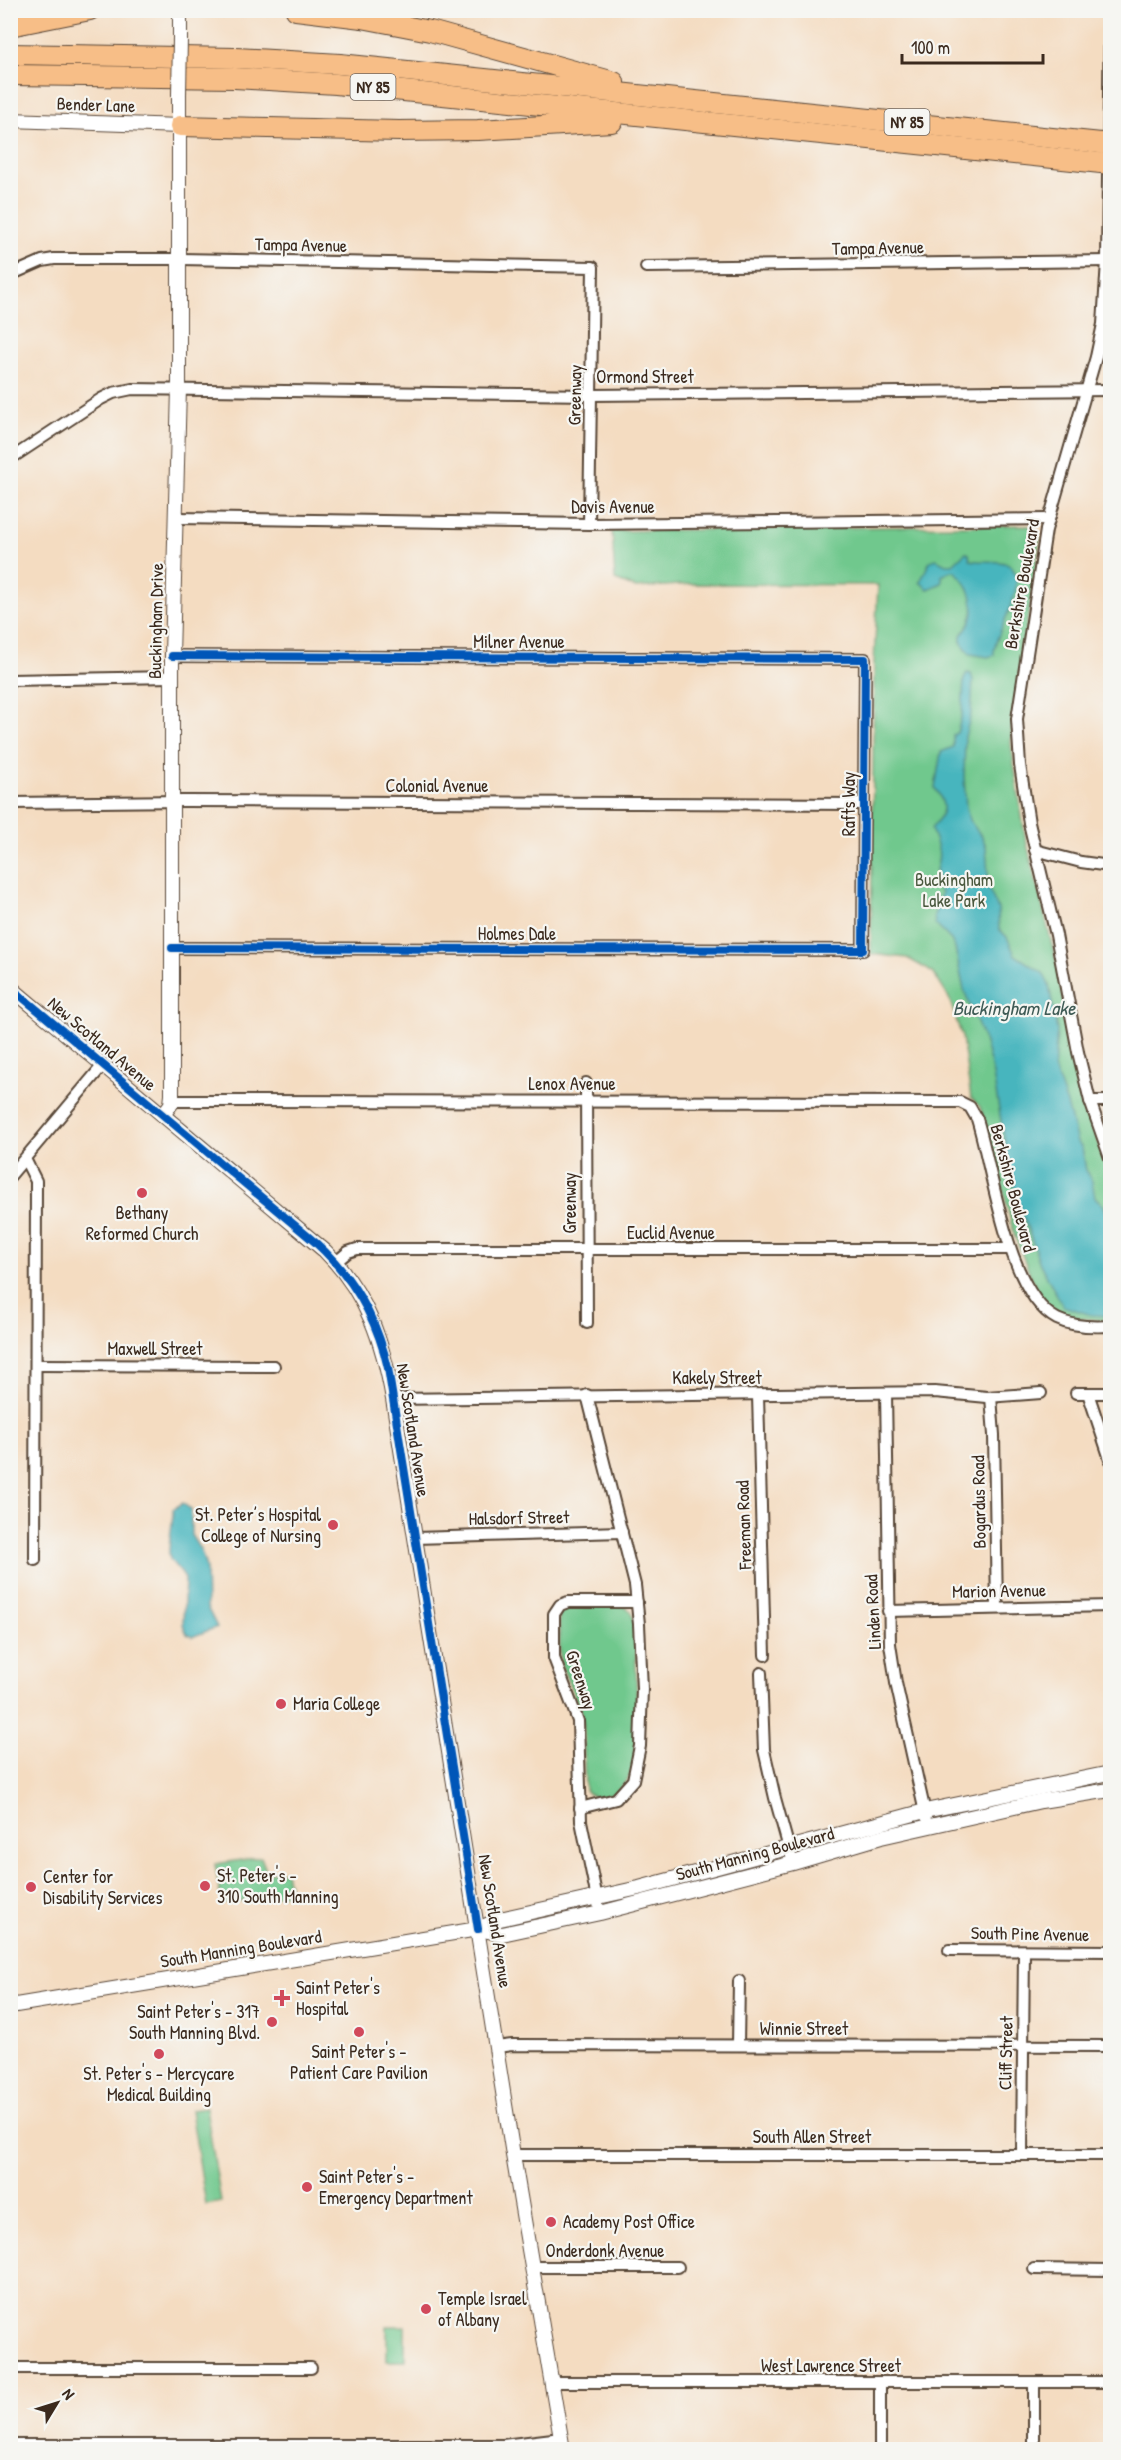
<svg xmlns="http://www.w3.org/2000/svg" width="1121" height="2460" font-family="'Patrick Hand',sans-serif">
<rect width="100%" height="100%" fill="#f6f6f2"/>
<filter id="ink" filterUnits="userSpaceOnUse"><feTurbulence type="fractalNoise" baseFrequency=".0167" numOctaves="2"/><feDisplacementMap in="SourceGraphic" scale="12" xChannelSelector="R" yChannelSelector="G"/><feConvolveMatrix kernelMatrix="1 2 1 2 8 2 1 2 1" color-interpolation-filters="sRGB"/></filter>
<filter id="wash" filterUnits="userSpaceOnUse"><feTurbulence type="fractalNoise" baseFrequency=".008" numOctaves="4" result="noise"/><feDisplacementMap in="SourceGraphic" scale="24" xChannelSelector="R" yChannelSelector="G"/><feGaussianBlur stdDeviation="1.35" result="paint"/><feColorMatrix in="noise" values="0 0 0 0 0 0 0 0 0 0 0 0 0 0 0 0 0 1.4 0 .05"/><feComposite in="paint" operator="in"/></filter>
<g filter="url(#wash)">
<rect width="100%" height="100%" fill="#f4dcc1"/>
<g fill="#70c88d" stroke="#567956" stroke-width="1.5">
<path d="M1024,525C1032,526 1039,529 1040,538L1012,720L1011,744L1025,836L1058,969L1074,1066L1083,1101L1110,1174V1321L1078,1318L1058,1312L1047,1305L1038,1294L1014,1235L987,1126L980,1107L971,1098L962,1037L949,998L934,974L925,968L907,958L871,954L874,662L878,585L693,584L636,588L615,580L612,531Z"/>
<path d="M623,1606L631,1611L635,1626C635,1656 642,1754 629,1777C624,1786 615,1794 605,1797C597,1799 590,1797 585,1790L583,1723L580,1709L560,1663L559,1615L569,1607Z"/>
<path d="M261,1857L267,1873L286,1871L290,1893L222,1904L215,1864Z"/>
<path d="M206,2108L221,2202L206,2205L191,2110Z"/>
<rect x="387" y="2326" width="18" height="35"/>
</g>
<g fill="#46b5be" stroke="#40706e" stroke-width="1.5">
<path d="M966,552L969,554L970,560C982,563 996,559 1007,564C1035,579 992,634 994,655L988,657L970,654L961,642V635C981,616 974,586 954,571H950L942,576V583L928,589L920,582L930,561L936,559L946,564H953Z"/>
<path d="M967,673L971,674L973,680L971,714L965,737L964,777L966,807L969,820L982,837L986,846L989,889L998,909L999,929L1007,937L1015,955L1043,973L1049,985L1057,1030L1054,1068L1067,1104L1077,1142L1082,1148L1086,1170L1092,1181L1095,1197L1104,1206L1110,1222V1316L1091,1315L1063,1306L1040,1264L1017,1198L1009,1167L992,1069L985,1043L964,990L955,948L951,940L935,924L934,916L941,893L937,885L939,876L936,870C942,853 937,845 931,829C946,812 947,806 935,788L941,752L953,747V735L957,733L962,714L964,678Z"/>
<path d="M183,1503L191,1510V1535L201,1551L206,1567L207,1607L217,1627L192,1637L187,1634L183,1624L185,1579C181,1571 174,1566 170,1559C166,1551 174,1521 173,1509Z"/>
</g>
</g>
<g filter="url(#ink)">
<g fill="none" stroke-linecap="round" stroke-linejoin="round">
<defs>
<g id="minor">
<path d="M1110,10L1107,261L1103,324L1096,357L1046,530L1017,719L1020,765L1029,823L1056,935L1078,1052L1090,1101L1110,1158"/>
<path d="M646,267L1110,261"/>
<path d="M10,275L42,261L54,259H180L593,267L589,524"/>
<path d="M10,459L101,399L113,393L132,389L591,395L1110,390"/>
<path d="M177,518L589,524L1049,519"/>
<path d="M10,680L172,677"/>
<path d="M10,803L184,801L864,804"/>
<path d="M1035,850L1081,862L1110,866"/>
<path d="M172,948L863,950L865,659L172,656"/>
<path d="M586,1083L587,1323"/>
<path d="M172,1101L960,1102L970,1107L977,1119C993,1170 1007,1293 1057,1319C1073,1327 1093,1327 1110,1326"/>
<path d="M1090,1101H1110"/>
<path d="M25,1159L36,1181L35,1560"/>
<path d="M10,1176L103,1065"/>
<path d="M336,1262L348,1252L357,1249H1010"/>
<path d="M36,1365L274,1366"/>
<path d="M886,1393L890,1644L896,1683L926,1817"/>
<path d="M1076,1393H1110"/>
<path d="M1088,1393L1110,1459"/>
<path d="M758,1395L765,1655"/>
<path d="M991,1397L994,1435L997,1607"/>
<path d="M393,1399L935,1392L987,1397L1041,1393"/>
<path d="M415,1538L622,1532"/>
<path d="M888,1611L1110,1606"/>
<path d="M761,1673L764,1750L775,1798L793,1863"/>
<path d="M580,1808L616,1799L633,1780L640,1746L642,1689L639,1624L635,1585L587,1395"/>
<path d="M600,1913L581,1821L578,1721L554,1658V1614L560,1605L568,1602H637"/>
<path d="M949,1950L1110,1951"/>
<path d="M738,2045L739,1981"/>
<path d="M497,2047L512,2045L1110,2046"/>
<path d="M513,2155H1110"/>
<path d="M1022,2155L1024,1951"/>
<path d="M532,2267H678"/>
<path d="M1034,2269L1110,2270"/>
<path d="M10,2368H311"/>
<path d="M552,2382H1110"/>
<path d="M1034,2382V2450"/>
<path d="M10,2445H503L561,2438"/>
<path d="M880,2450V2383"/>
</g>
<g id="tertiary">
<path d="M180,38V10"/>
<path d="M10,120L180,126"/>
<path d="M10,987L325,1251C367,1293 383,1342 393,1399L513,2155L563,2450"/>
<path d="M163,1115L171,1104L172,1095V656L179,388V94"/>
<path d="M478,1929L502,1934L600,1913L793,1863L881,1837L1041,1801L1110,1790"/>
<path d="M10,2006L478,1929L500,1919L639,1888L925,1811L1110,1773"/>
</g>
<g id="motorway">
<path d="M296,10L362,18L430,31L614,82"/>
<path d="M10,26L90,10"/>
<path d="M10,54L236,58L340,64L1101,143"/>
<path d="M10,75L235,78L336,84L1101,163"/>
<path d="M180,126L399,131L478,130L612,122"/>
</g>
</defs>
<use href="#minor" stroke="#574536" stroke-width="14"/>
<use href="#tertiary" stroke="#574536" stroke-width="16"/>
<use href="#motorway" stroke="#574536" stroke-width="22"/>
<use href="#minor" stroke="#fff" stroke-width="10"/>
<use href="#tertiary" stroke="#fff" stroke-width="14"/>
<use href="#motorway" stroke="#f7be87" stroke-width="20"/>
<defs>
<path id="tertiary-bridge" d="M179,94L180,38"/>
<g id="motorway-bridge">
<path d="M1101,143L1110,144"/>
<path d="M1101,163L1110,164"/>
</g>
</defs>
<use href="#tertiary-bridge" stroke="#574536" stroke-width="16" stroke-linecap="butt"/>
<use href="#motorway-bridge" stroke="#574536" stroke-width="22" stroke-linecap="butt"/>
<use href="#tertiary-bridge" stroke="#fff" stroke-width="14"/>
<use href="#motorway-bridge" stroke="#f7be87" stroke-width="20"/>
<defs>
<g id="cycleway">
<path d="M172,948L863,950L865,659L172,656"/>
<path d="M10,987L316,1243C353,1277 377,1319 388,1368L478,1929"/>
</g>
</defs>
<use href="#cycleway" stroke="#f6f6f2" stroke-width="11"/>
<use href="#cycleway" stroke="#0057b8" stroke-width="8"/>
</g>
</g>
<g fill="#d1495b" stroke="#f6f6f2" stroke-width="2">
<circle cx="142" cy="1193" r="6"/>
<circle cx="333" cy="1525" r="6"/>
<circle cx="281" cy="1704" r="6"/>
<circle cx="205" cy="1886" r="6"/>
<circle cx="31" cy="1887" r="6"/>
<path d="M279 1989h6v6h6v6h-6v6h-6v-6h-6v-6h6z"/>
<circle cx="272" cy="2022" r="6"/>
<circle cx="359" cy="2032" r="6"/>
<circle cx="159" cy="2054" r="6"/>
<circle cx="307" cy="2187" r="6"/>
<circle cx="551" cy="2222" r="6"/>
<circle cx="426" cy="2309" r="6"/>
</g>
<g text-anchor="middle" stroke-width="4.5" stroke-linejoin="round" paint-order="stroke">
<g fill="#f6f6f2" stroke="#73675e" stroke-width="1.5">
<rect x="350.5" y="74" width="45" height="26" rx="4.5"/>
<rect x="884.5" y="109" width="45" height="26" rx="4.5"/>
</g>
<g font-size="16" font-weight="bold" fill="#3b2a1e">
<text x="373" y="93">NY 85</text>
<text x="907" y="128">NY 85</text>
</g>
<g font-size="18" fill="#3b2a1e" stroke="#f6f6f2">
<text transform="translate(96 105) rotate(2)" y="6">Bender Lane</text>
<text transform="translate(301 245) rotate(1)" y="6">Tampa Avenue</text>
<text transform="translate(878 248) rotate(-1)" y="6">Tampa Avenue</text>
<text x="645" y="383">Ormond Street</text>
<text transform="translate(575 395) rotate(-89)" y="6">Greenway</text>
<text x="613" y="513">Davis Avenue</text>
<text transform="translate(1022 584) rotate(-80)" y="6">Berkshire Boulevard</text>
<text transform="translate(156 621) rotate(-89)" y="6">Buckingham Drive</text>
<text x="519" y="648">Milner Avenue</text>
<text x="437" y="792">Colonial Avenue</text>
<text transform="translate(849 804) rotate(-90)" y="6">Rafts Way</text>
<text x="517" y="940">Holmes Dale</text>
<text transform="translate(102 1044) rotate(40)" y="6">New Scotland Avenue</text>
<text x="572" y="1090">Lenox Avenue</text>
<text transform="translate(1013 1188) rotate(75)" y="6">Berkshire Boulevard</text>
<text transform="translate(570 1203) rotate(-90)" y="6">Greenway</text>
<text x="671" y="1239">Euclid Avenue</text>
<text x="155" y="1355">Maxwell Street</text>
<text x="717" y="1384">Kakely Street</text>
<text transform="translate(413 1430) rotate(81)" y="6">New Scotland Avenue</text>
<text transform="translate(979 1502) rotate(-91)" y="6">Bogardus Road</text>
<text transform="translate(519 1518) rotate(-1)" y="6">Halsdorf Street</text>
<text transform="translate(744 1525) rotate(-92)" y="6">Freeman Road</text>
<text transform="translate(999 1591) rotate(-1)" y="6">Marion Avenue</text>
<text transform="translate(873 1612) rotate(-93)" y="6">Linden Road</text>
<text transform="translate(581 1680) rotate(72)" y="6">Greenway</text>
<text transform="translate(755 1854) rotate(-15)" y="6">South Manning Boulevard</text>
<text transform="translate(495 1921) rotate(81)" y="6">New Scotland Avenue</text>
<text transform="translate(1030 1934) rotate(1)" y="6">South Pine Avenue</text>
<text transform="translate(241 1949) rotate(-9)" y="6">South Manning Boulevard</text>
<text x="804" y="2035">Winnie Street</text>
<text transform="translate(1006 2053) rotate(-89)" y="6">Cliff Street</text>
<text x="812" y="2143">South Allen Street</text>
<text x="605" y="2257">Onderdonk Avenue</text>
<text x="831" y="2372">West Lawrence Street</text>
</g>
<g font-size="18" fill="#4b593f" stroke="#f6f6f2">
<text x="954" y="886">Buckingham<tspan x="954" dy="21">Lake Park</tspan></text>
</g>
<g font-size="18" fill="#3b2a1e" stroke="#f6f6f2" text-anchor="start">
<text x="142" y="1219" text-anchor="middle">Bethany<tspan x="142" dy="21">Reformed Church</tspan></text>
<text x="321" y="1521" text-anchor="end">St. Peter’s Hospital<tspan x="321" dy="21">College of Nursing</tspan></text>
<text x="293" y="1710">Maria College</text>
<text x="217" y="1882">St. Peter's -<tspan x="217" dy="21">310 South Manning</tspan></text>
<text x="43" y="1883">Center for<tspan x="43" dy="21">Disability Services</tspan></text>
<text x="296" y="1994">Saint Peter's<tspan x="296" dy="21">Hospital</tspan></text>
<text x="260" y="2018" text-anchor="end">Saint Peter's - 317<tspan x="260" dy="21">South Manning Blvd.</tspan></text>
<text x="359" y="2058" text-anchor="middle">Saint Peter's -<tspan x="359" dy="21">Patient Care Pavilion</tspan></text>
<text x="159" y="2080" text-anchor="middle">St. Peter's - Mercycare<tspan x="159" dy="21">Medical Building</tspan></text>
<text x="319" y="2183">Saint Peter's -<tspan x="319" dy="21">Emergency Department</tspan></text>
<text x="563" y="2228">Academy Post Office</text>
<text x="438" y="2305">Temple Israel<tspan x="438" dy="21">of Albany</tspan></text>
</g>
<g font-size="20" font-style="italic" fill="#3f5b56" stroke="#f6f6f2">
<text x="1014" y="1015">Buckingham Lake</text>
</g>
</g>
<rect width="1121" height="2460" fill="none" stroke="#f6f6f2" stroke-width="36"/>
<g transform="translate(57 2403) rotate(52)" stroke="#f6f6f2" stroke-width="4.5" paint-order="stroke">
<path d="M0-4.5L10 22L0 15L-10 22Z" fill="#3b2a1e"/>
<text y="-9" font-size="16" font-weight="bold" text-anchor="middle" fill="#3b2a1e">N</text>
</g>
<path d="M902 54v9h141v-9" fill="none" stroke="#3b2a1e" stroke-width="3"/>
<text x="911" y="54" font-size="18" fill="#3b2a1e" stroke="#f6f6f2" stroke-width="4.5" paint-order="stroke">100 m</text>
</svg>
